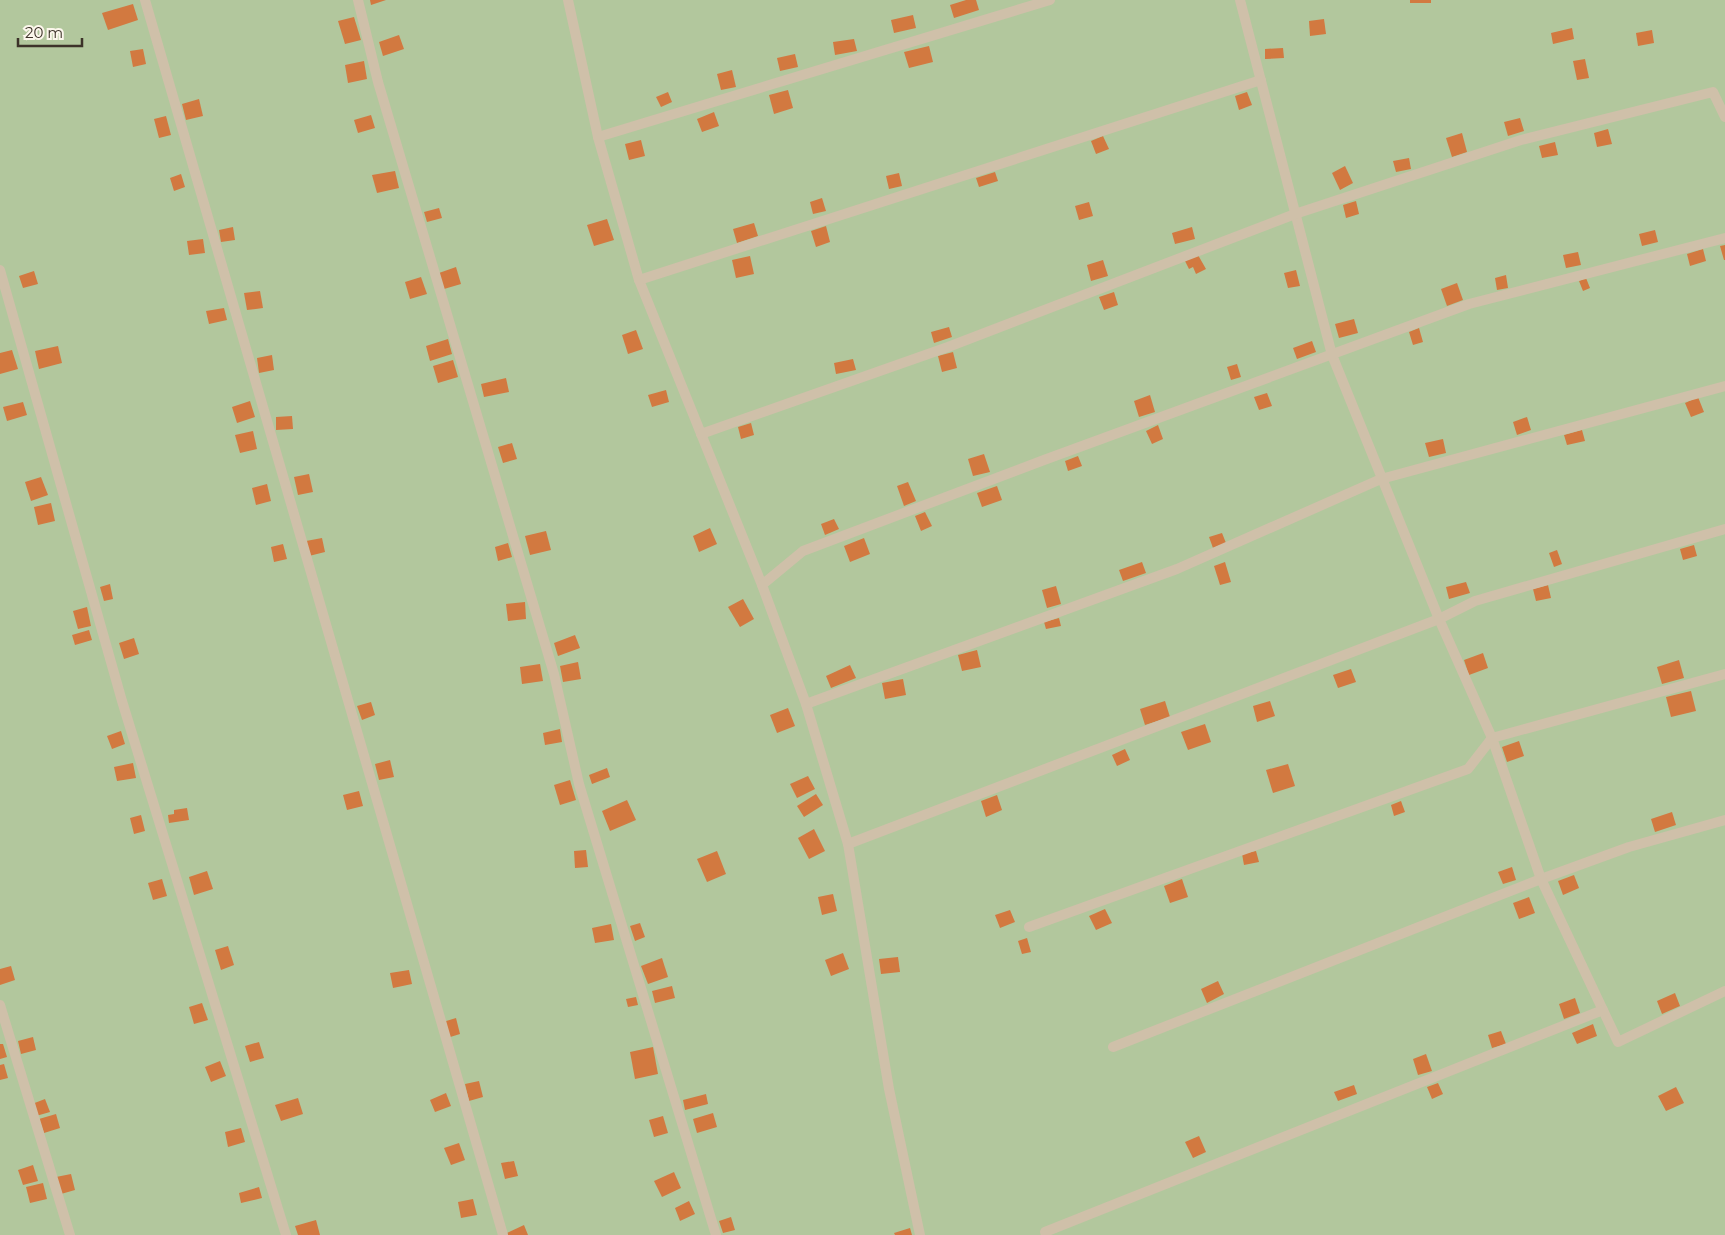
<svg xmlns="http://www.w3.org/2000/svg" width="1725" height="1235" font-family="Montserrat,sans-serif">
<rect width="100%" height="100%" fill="#f5eedf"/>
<rect fill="#b2c79d" x="0" y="0" width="1725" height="1235"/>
<g fill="#d27940">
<path d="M370,0H386L371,5Z"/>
<path d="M966,0H976L979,10L954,18L950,5Z"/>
<rect x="1410" y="0" width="21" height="3"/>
<path d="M133,4L138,20L108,30L102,13Z"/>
<path d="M913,15L916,28L894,33L891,20Z"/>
<path d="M354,17L361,40L345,44L338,21Z"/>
<path d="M1324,19L1326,34L1310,36L1309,21Z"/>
<path d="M1572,28L1574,39L1553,44L1551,33Z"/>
<path d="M1652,30L1654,43L1638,46L1636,33Z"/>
<path d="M399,35L404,49L383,56L379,42Z"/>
<path d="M854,39L857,51L835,55L833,42Z"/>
<path d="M929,46L933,62L909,68L904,52Z"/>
<path d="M1283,48L1284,58L1265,59V49Z"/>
<path d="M143,49L146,64L133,67L130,51Z"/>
<path d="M795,54L798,67L780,71L777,58Z"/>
<path d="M1585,59L1589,78L1577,80L1573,61Z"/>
<path d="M364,61L367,79L348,83L345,65Z"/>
<path d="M732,70L736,87L721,90L717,74Z"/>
<path d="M788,90L793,108L774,114L769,95Z"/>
<path d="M668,92L672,102L661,107L656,97Z"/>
<path d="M1247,92L1252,105L1239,110L1235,96Z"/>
<path d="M199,99L203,116L186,120L182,104Z"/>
<path d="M714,112L719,126L702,132L697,119Z"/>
<path d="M371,115L375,128L358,133L354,120Z"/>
<path d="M166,116L171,135L159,138L154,119Z"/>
<path d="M1520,118L1524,131L1508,136L1504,122Z"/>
<path d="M1608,129L1612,144L1597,147L1594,133Z"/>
<path d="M1462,133L1467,152L1452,157L1446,138Z"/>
<path d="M1103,136L1109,149L1096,154L1091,141Z"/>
<path d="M641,140L645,156L629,160L625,144Z"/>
<path d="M1555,142L1558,155L1542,158L1539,146Z"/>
<path d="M1409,158L1411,169L1396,172L1393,161Z"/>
<path d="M1345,166L1353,183L1340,190L1332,173Z"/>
<path d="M395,171L399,188L377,193L372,175Z"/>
<path d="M995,172L998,181L979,187L976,178Z"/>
<path d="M899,173L902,186L889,189L886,176Z"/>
<path d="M181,174L185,187L174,191L170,178Z"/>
<path d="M822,198L826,211L813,214L810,202Z"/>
<path d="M1356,201L1359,214L1346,218L1343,205Z"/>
<path d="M1089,202L1093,216L1079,220L1075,206Z"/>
<path d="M439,208L442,218L427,222L424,212Z"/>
<path d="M607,219L614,240L594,246L587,225Z"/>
<path d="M754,223L758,236L737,243L733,229Z"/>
<path d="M826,226L830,242L816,247L811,231Z"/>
<path d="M233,227L235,240L221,242L219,230Z"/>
<path d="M1192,227L1195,239L1175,244L1172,233Z"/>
<path d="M1655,230L1658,242L1642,246L1639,234Z"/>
<path d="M203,239L205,253L189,255L187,241Z"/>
<path d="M1725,245V260H1724L1720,246Z"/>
<path d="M1703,249L1706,261L1690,266L1687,254Z"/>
<path d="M1578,252L1581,265L1566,268L1563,255Z"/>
<path d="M1198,255L1206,269L1196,274L1193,267L1189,269L1185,261Z"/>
<path d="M750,256L754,274L736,278L732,260Z"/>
<path d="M1103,260L1108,276L1091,281L1087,265Z"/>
<path d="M456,267L461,284L444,289L439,273Z"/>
<path d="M1296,270L1300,286L1288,288L1284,273Z"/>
<path d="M34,271L38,284L23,288L19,276Z"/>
<path d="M1506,275L1508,288L1497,290L1495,278Z"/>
<path d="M421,277L427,294L410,299L405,282Z"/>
<path d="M1586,278L1590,288L1583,291L1579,281Z"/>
<path d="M1457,283L1463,300L1447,306L1441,289Z"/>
<path d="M260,291L263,308L247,310L244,293Z"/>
<path d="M1114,292L1118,305L1104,310L1099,297Z"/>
<path d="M224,308L227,320L209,324L206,311Z"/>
<path d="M1354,319L1358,333L1339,338L1335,324Z"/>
<path d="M949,327L952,337L934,343L931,332Z"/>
<path d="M1419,328L1423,342L1413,345L1409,332Z"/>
<path d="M636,330L643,349L628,354L622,335Z"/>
<path d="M448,339L452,354L430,361L426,346Z"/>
<path d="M1312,341L1316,352L1297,359L1293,348Z"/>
<path d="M58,346L62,363L39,369L35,351Z"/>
<path d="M12,350L18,369L0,374V353Z"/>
<path d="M953,352L957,368L942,372L938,356Z"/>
<path d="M272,355L274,370L259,373L257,358Z"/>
<path d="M853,359L856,370L836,374L834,363Z"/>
<path d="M453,360L458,377L438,383L433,366Z"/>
<path d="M1237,364L1241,377L1231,380L1227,367Z"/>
<path d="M506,378L509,392L484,397L481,384Z"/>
<path d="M666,390L669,402L652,407L648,395Z"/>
<path d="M1267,393L1272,406L1259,410L1254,397Z"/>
<path d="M1150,395L1155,412L1139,417L1134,401Z"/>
<path d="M1698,397L1704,412L1691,417L1685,403Z"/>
<path d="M250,401L255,417L237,423L232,407Z"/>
<path d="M23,402L27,415L7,421L3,407Z"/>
<path d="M292,416L293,429L276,430V417Z"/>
<path d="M1527,417L1531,430L1517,435L1513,422Z"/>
<path d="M751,423L754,435L741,439L738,427Z"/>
<path d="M1158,425L1163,439L1152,444L1146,431Z"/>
<path d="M1582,430L1585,441L1567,445L1564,435Z"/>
<path d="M253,431L257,449L240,453L235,435Z"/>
<path d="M1443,439L1446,453L1429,457L1425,443Z"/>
<path d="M512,443L517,459L503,463L498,447Z"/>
<path d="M984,454L990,472L973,476L968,459Z"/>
<path d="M1078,456L1082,466L1068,471L1065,461Z"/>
<path d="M309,474L313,492L298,495L294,477Z"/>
<path d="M41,477L48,495L31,501L25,482Z"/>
<path d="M908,482L916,501L904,506L897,486Z"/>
<path d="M267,484L271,501L256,505L252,488Z"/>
<path d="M997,486L1002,500L982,507L977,493Z"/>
<path d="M51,503L55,521L38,525L34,507Z"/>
<path d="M925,512L932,526L921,531L915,516Z"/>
<path d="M834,519L839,529L825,535L821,524Z"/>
<path d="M710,528L717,544L699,552L693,536Z"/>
<path d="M546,531L551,550L530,555L525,536Z"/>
<path d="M1222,533L1226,543L1213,548L1209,537Z"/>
<path d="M322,538L325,552L309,556L306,541Z"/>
<path d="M864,538L870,554L850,562L844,546Z"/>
<path d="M508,543L512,557L498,561L495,547Z"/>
<path d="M283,544L287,559L274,562L271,547Z"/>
<path d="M1694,545L1697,556L1683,560L1680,549Z"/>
<path d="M1557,550L1562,564L1554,567L1549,553Z"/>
<path d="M1142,562L1146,573L1123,581L1119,570Z"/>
<path d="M1225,562L1231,582L1220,585L1214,566Z"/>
<path d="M1466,582L1470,593L1449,599L1446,587Z"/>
<path d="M110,584L113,599L104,601L100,587Z"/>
<path d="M1548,585L1551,598L1536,601L1533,589Z"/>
<path d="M1056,586L1061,604L1047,608L1042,590Z"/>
<path d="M743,599L754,619L740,627L728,607Z"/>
<path d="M525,602L526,619L508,621L506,604Z"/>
<path d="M87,607L91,626L78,629L73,611Z"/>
<path d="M1059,618L1061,626L1046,629L1044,622Z"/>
<path d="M89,630L92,640L75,645L72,635Z"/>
<path d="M575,635L580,648L558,656L554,643Z"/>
<path d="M134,638L139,654L124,659L119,643Z"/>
<path d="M977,650L981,667L962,671L958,655Z"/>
<path d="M1483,653L1488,668L1469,675L1464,660Z"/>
<path d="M1679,660L1684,678L1662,684L1657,667Z"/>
<path d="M578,662L581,679L563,682L560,666Z"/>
<path d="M540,664L543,681L522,684L520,667Z"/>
<path d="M850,665L856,678L831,688L826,676Z"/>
<path d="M1351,669L1356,682L1338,688L1333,675Z"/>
<path d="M903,679L906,695L885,699L882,683Z"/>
<path d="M1691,691L1696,711L1671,717L1666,697Z"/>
<path d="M1165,701L1170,717L1145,725L1140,709Z"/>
<path d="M1270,701L1275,716L1257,722L1253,706Z"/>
<path d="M371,702L375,715L362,720L357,706Z"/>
<path d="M788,708L795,726L777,733L770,715Z"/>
<path d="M1205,724L1211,742L1188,750L1181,732Z"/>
<path d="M560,729L562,742L545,745L543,733Z"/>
<path d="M121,731L125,744L112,749L107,736Z"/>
<path d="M1519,741L1524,756L1507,762L1502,747Z"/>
<path d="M1125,749L1130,760L1117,766L1112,755Z"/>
<path d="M390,760L394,777L379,780L375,764Z"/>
<path d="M133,763L136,778L117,781L114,767Z"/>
<path d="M1288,764L1295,786L1273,793L1266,770Z"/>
<path d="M607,768L610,777L592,784L589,775Z"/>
<path d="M808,776L815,789L797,798L790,784Z"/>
<path d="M570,780L576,800L560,805L554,785Z"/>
<path d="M359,791L363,806L347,810L343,795Z"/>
<path d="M816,794L823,805L804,817L797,806Z"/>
<path d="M997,795L1002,810L986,817L981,801Z"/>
<path d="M627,800L636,820L610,831L602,811Z"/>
<path d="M1401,801L1405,812L1394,816L1391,805Z"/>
<path d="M187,808L189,820L169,823L168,815L174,814V810Z"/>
<path d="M1672,812L1676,825L1655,832L1651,819Z"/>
<path d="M141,815L145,831L134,834L130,818Z"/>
<path d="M814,829L825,851L809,859L798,838Z"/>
<path d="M586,850L588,867L575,868L574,851Z"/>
<path d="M717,851L726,874L707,882L697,859Z"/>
<path d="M1256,851L1259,862L1244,865L1242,854Z"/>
<path d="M1512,867L1516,880L1503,884L1498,872Z"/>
<path d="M207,871L213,889L194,895L189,877Z"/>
<path d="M1574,875L1579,888L1563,895L1558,881Z"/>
<path d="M162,879L167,896L153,900L148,883Z"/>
<path d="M1182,879L1188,897L1170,903L1164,886Z"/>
<path d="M833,894L837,911L822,915L818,897Z"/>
<path d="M1529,897L1535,913L1519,919L1513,903Z"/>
<path d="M1105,909L1112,923L1096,930L1089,916Z"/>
<path d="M1010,910L1015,922L1000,928L995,915Z"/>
<path d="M640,923L645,937L635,941L630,926Z"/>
<path d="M611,924L614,940L595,943L592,928Z"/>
<path d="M1027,938L1031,952L1022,954L1018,941Z"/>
<path d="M228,946L234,965L221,970L215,950Z"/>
<path d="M843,953L849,969L831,976L825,960Z"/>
<path d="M898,957L900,972L881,974L879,959Z"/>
<path d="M662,958L668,977L648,984L641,966Z"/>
<path d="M11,966L15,980L0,985V969Z"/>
<path d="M409,970L412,984L393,988L390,973Z"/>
<path d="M1218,981L1224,994L1207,1003L1201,989Z"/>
<path d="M672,986L675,998L655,1003L652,991Z"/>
<path d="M1675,993L1680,1006L1662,1014L1657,1001Z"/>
<path d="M636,997L638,1005L628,1007L626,999Z"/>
<path d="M1575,998L1580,1013L1564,1019L1559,1004Z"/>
<path d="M202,1003L208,1020L194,1024L189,1007Z"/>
<path d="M456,1018L460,1034L447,1038L443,1022Z"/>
<path d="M1593,1024L1597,1036L1577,1044L1572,1033Z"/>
<path d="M1501,1031L1506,1044L1492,1048L1488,1035Z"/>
<path d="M33,1037L36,1050L21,1054L18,1041Z"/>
<path d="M259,1042L264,1058L250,1062L245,1046Z"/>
<path d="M0,1044H3L7,1057L0,1059Z"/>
<path d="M653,1047L658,1074L635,1079L630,1052Z"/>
<path d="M1426,1054L1432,1071L1418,1075L1413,1059Z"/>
<path d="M220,1061L226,1076L211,1082L205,1067Z"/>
<path d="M4,1064L8,1078L0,1080V1065Z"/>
<path d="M479,1081L483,1097L469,1101L465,1084Z"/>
<path d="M1438,1083L1443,1094L1432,1099L1427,1087Z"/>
<path d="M1354,1085L1357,1094L1338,1101L1334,1092Z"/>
<path d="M1676,1087L1684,1103L1666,1111L1658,1096Z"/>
<path d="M446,1093L451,1106L435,1112L430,1100Z"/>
<path d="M706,1094L708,1104L685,1110L683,1100Z"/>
<path d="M298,1098L303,1114L281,1121L275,1105Z"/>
<path d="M45,1099L50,1112L36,1116L32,1104Z"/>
<path d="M713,1113L717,1127L697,1133L693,1119Z"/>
<path d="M56,1114L60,1128L44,1133L39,1119Z"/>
<path d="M663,1116L668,1133L654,1137L649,1120Z"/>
<path d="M241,1128L245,1142L228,1147L225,1132Z"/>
<path d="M1199,1136L1206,1152L1193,1158L1185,1142Z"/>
<path d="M459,1143L465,1160L451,1165L444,1148Z"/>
<path d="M514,1161L518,1176L505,1179L501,1163Z"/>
<path d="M33,1165L38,1181L23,1185L18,1170Z"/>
<path d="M674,1172L681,1188L662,1197L654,1181Z"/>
<path d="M71,1174L75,1190L61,1194L56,1177Z"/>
<path d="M43,1183L47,1199L30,1203L26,1187Z"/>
<path d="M259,1187L262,1198L241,1203L239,1193Z"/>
<path d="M473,1199L477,1215L461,1218L458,1202Z"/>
<path d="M689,1201L695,1214L680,1221L675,1208Z"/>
<path d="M731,1217L735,1230L723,1233L719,1221Z"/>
<path d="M316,1220L320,1235H298L295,1226Z"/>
<path d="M524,1225L528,1235H507V1233Z"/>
<path d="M910,1228L912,1235H895L894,1233Z"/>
</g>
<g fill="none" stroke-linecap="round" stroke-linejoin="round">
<g stroke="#cfc0a9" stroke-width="10">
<path d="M145,0L503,1235"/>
<path d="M358,0L378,82L554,674L579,784L716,1235"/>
<path d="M568,0L598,137L639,280L762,585"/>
<path d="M1240,0L1332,355L1439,619L848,844L806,704L1177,569L1381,479L1725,386"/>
<path d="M598,137L1050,0"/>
<path d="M0,270L122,701L286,1235"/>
<path d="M639,280L1261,80"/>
<path d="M701,434L948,347L1295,214L1521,140L1713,92L1725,117"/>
<path d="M1725,529L1475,601L1439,619L1492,738L1541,879L1629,847L1725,820"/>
<path d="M806,704L762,585L803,551L1044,460L1469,304L1725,238"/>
<path d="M848,844L889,1089L920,1235"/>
<path d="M1029,927L1468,769L1492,738L1725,674"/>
<path d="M0,1005L70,1235"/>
<path d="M1113,1047L1541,879L1618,1042L1725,991"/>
<path d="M1046,1235L1045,1232L1603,1010"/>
</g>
</g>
<path d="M18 38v8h64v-8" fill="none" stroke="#3c3229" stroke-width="2.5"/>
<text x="25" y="38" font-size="15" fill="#3c3229" stroke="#fcf7ec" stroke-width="4" paint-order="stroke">20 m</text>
</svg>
